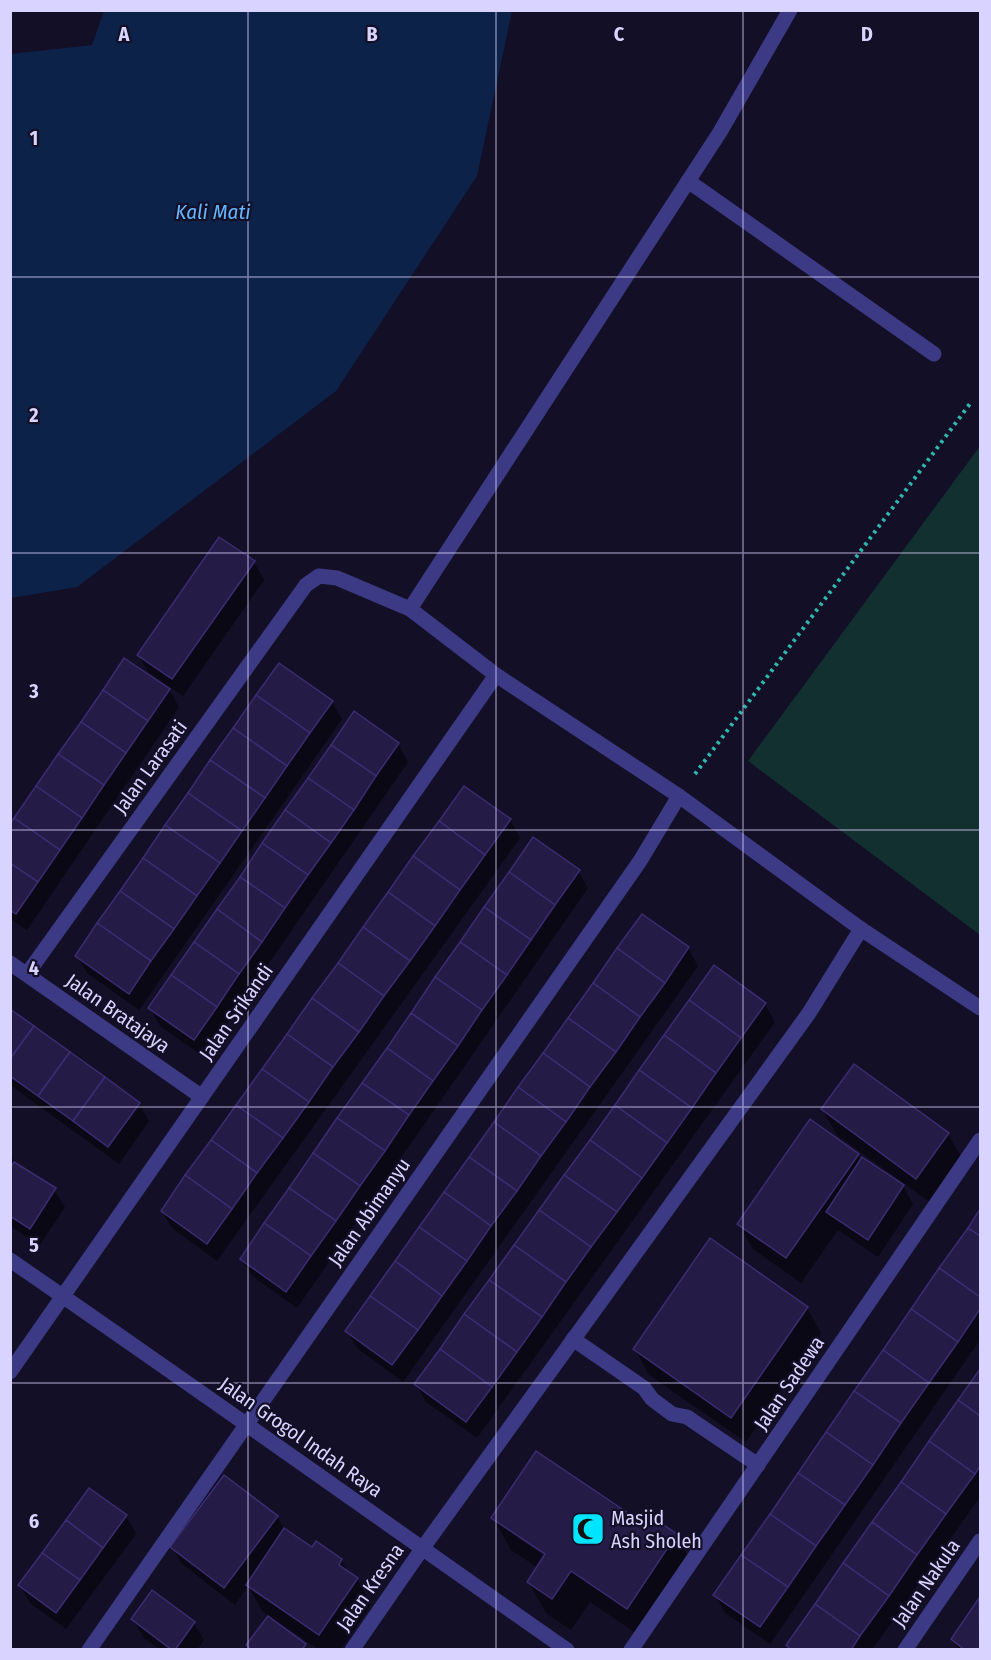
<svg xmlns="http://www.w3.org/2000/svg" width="991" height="1660" font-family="'Fira Sans Condensed',sans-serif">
<rect width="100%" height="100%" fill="#130f26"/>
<path fill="#12302f" d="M980,446V935L748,761Z"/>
<path fill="#0c2248" d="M104,11H512L477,176L336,391L77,587L11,598V54L92,45Z"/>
<g fill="#0007" fill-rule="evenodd">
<path d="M254,562L264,580L183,696L148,672L138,655Z"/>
<path d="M169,690L179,707L27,930L10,919V827Z"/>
<path d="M332,702L342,719L139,1010L87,973L77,956Z"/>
<path d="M398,744L408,762L204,1057L160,1026L150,1009Z"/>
<path d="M510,820L520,838L217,1261L172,1228L162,1211Z"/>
<path d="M578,871L588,888L297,1308L252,1276L242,1259Z"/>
<path d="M642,916L688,948L698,966L403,1382L357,1348L347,1331Z"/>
<path d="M715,967L765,1004L775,1022L477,1438L426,1402L416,1384Z"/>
<path d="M10,1010L139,1104L149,1121L119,1164L10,1085Z"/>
<path d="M854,1066L948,1134L963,1160L931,1203L837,1135L822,1109Z"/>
<path d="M10,1155L17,1165L54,1190L65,1207L40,1245L10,1226Z"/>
<path d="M858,1155L861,1161L903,1186L913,1204L878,1257L838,1230L801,1283L753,1249L739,1224Z"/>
<path d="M980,1212V1340L770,1644L725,1613L715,1595Z"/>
<path d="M807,1308L821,1333L746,1442L649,1375L635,1349Z"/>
<path d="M980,1371V1497L872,1650H790L787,1645Z"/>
<path d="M224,1477L277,1517L285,1530L312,1549L341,1560L349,1574L357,1579L371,1604L341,1650H319L262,1611L248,1586L235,1605L182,1564L172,1547Z"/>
<path d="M90,1490L126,1516L136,1534L66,1629L30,1603L20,1586Z"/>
<path d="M649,1517L676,1535L694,1567L646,1640L590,1602L571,1630L547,1614L528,1582L538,1568L511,1550L493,1518L644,1526ZM518,1534L552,1557L550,1560L518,1538Z"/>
<path d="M980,1600V1650H959L953,1639Z"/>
<path d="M133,1619L194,1623L204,1640L197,1650H160L143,1637Z"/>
</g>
<g fill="#241b47" stroke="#3b2d73" stroke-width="1.5">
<path d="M219,537L255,561L172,679L137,655Z"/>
<path d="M124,658L170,689L148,721L103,690Z"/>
<path d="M279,663L333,701L310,733L256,695Z"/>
<path d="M103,690L148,721L126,753L81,722Z"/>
<path d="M256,695L310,733L287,766L233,728Z"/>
<path d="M354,711L399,743L376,776L331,745Z"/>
<path d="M81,722L126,753L104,785L58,754Z"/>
<path d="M233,728L287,766L265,798L210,760Z"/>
<path d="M331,745L376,776L354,810L308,778Z"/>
<path d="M58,754L104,785L82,818L36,786Z"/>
<path d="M210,760L265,798L242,831L188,793Z"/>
<path d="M308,778L354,810L331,843L285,810Z"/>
<path d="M36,786L82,818L60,850L14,818Z"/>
<path d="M464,786L511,819L485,855L439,821Z"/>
<path d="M188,793L242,831L220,863L165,825Z"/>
<path d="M285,810L331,843L308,875L262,843Z"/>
<path d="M14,818L60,850L38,882L10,863V824Z"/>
<path d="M439,821L485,855L460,890L413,856Z"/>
<path d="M165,825L220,863L197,896L143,858Z"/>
<path d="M533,837L580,870L555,905L509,872Z"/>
<path d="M262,843L308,875L285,908L240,877Z"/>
<path d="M413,856L460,890L435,926L388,892Z"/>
<path d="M143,858L197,896L174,929L120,891Z"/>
<path d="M10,863L38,882L16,914L10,910Z"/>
<path d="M509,872L555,905L531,940L484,907Z"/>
<path d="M240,877L285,908L262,942L217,909Z"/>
<path d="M120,891L174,929L151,961L97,923Z"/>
<path d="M388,892L435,926L410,961L363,927Z"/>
<path d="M484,907L531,940L507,975L460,942Z"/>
<path d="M217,909L262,942L239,974L194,942Z"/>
<path d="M642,914L689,947L665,983L617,948Z"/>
<path d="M97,923L151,961L129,994L75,956Z"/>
<path d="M363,927L410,961L384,996L338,963Z"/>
<path d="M194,942L239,974L217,1007L171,975Z"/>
<path d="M460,942L507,975L482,1010L435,977Z"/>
<path d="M617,948L665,983L640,1017L593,983Z"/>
<path d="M338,963L384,996L359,1032L312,998Z"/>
<path d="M714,965L766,1003L741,1038L689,1000Z"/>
<path d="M171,975L217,1007L194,1040L148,1008Z"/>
<path d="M435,977L482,1010L458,1046L411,1013Z"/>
<path d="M593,983L640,1017L616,1052L568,1018Z"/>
<path d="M312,998L359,1032L333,1067L287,1034Z"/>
<path d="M689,1000L741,1038L716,1073L664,1035Z"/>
<path d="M10,1009L34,1026L10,1059Z"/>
<path d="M411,1013L458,1046L433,1081L387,1048Z"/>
<path d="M568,1018L616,1052L590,1087L543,1053Z"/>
<path d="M34,1026L70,1052L38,1096L10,1076V1059Z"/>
<path d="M287,1034L333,1067L309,1102L262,1069Z"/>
<path d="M664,1035L716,1073L692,1108L639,1070Z"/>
<path d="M387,1048L433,1081L409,1115L362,1083Z"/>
<path d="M70,1052L105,1077L73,1121L38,1096Z"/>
<path d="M543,1053L590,1087L566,1122L518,1087Z"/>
<path d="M854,1064L949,1133L916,1179L821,1109Z"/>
<path d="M262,1069L309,1102L283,1138L236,1105Z"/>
<path d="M639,1070L692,1108L667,1143L615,1105Z"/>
<path d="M105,1077L140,1103L108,1147L73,1121Z"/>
<path d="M362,1083L409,1115L385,1151L337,1118Z"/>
<path d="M518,1087L566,1122L541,1156L494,1122Z"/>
<path d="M236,1105L283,1138L257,1173L211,1140Z"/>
<path d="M615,1105L667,1143L642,1178L590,1140Z"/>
<path d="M337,1118L385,1151L360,1186L313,1153Z"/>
<path d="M810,1119L859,1154L786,1258L737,1224Z"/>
<path d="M494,1122L541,1156L517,1191L469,1157Z"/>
<path d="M211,1140L257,1173L232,1209L185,1175Z"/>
<path d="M590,1140L642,1178L617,1212L564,1175Z"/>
<path d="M313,1153L360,1186L336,1221L289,1188Z"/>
<path d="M469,1157L517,1191L491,1226L444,1192Z"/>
<path d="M862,1157L904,1185L868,1240L826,1212Z"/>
<path d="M14,1162L56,1188L30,1229L10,1216V1168Z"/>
<path d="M185,1175L232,1209L207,1244L161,1211Z"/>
<path d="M564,1175L617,1212L591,1247L539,1210Z"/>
<path d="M289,1188L336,1221L311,1256L264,1223Z"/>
<path d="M444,1192L491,1226L467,1261L419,1227Z"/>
<path d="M980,1209V1236L968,1228Z"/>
<path d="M539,1210L591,1247L566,1282L514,1245Z"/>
<path d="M264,1223L311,1256L286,1292L240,1259Z"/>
<path d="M419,1227L467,1261L442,1296L395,1261Z"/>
<path d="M968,1228L980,1236V1297L939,1268Z"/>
<path d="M710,1238L808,1307L731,1418L633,1349Z"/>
<path d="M514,1245L566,1282L542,1317L489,1280Z"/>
<path d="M395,1261L442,1296L418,1330L370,1296Z"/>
<path d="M939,1268L980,1297V1309L958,1342L911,1309Z"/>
<path d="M489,1280L542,1317L517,1352L464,1314Z"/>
<path d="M370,1296L418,1330L392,1365L345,1331Z"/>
<path d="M911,1309L958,1342L929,1383L883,1350Z"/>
<path d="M464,1314L517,1352L492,1387L440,1349Z"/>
<path d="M440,1349L492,1387L466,1422L414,1384Z"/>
<path d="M883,1350L929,1383L901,1423L854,1391Z"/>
<path d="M980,1369V1416L958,1400Z"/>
<path d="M854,1391L901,1423L873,1465L826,1432Z"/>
<path d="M958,1400L980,1416V1466L975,1474L929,1441Z"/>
<path d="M826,1432L873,1465L845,1505L798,1473Z"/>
<path d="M929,1441L975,1474L946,1514L901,1482Z"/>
<path d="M536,1451L643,1523L649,1515L677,1534L627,1609L571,1571L552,1599L527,1582L545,1554L491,1518Z"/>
<path d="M798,1473L845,1505L816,1546L770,1514Z"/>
<path d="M224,1475L278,1516L224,1588L170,1547Z"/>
<path d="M901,1482L946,1514L917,1555L872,1522Z"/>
<path d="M89,1488L127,1515L103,1548L66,1520Z"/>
<path d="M770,1514L816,1546L788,1587L741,1555Z"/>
<path d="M66,1520L103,1548L80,1580L42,1553Z"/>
<path d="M872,1522L917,1555L889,1596L843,1563Z"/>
<path d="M284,1528L312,1547L316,1541L342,1559L339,1565L358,1578L319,1635L246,1585Z"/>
<path d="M42,1553L80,1580L56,1613L18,1585Z"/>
<path d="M741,1555L788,1587L760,1627L713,1595Z"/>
<path d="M843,1563L889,1596L860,1636L815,1604Z"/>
<path d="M152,1590L195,1622L175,1650H172L131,1619Z"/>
<path d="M979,1598L980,1650H965L951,1639Z"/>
<path d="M815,1604L860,1636L851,1650H792L786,1645Z"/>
<path d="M268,1616L306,1644L302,1650H252L246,1645Z"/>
</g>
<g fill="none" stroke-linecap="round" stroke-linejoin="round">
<path stroke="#2fb8b0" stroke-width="4" stroke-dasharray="3 4.5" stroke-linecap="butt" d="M695,774L972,401"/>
<g stroke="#3d3a85" stroke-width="15">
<path d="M688,181L934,354"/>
<path d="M410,609L720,132L790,10"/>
<path d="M10,963L202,1097"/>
<path d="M27,974L306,585L319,576L337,578L410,609L496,675L679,796L861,929L980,1008"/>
<path d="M10,1260C197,1388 381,1520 567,1650"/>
<path d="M573,1339L644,1388L652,1399L672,1414L687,1417L758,1465"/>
<path d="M10,1372L496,675"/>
<path d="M89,1650L640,861L679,796"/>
<path d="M352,1650L422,1549L809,1013L861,929"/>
<path d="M631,1650L980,1140"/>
<path d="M905,1650L980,1541"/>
</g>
</g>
<path fill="none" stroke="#d9d4ff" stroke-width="1.5" stroke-opacity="0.55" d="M248,10V1650M496,10V1650M743,10V1650M10,277H980M10,553H980M10,830H980M10,1107H980M10,1383H980"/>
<defs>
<symbol id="mosque-square" viewBox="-11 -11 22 22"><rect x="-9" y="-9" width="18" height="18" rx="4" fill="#00e5ff" stroke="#130f26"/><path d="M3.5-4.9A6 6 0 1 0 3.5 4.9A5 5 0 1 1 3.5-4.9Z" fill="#111"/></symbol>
</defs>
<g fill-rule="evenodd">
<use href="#mosque-square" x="569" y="1510" width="38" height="38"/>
</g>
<g text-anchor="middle" stroke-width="4.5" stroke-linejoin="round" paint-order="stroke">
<g font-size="20" fill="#d9d4ff" stroke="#130f26">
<text transform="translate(150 767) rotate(-54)" y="7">Jalan Larasati</text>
<text transform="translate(236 1012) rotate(-55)" y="7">Jalan Srikandi</text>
<text transform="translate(118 1013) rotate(35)" y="7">Jalan Bratajaya</text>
<text transform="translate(369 1212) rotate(-55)" y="7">Jalan Abimanyu</text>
<text transform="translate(789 1383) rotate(-56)" y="7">Jalan Sadewa</text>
<text transform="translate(301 1437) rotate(35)" y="7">Jalan Grogol Indah Raya</text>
<text transform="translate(926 1583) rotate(-55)" y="7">Jalan Nakula</text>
<text transform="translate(370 1587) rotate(-55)" y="7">Jalan Kresna</text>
</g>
<g font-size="20" fill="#d9d4ff" stroke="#130f26" text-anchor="start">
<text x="611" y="1525">Masjid<tspan x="611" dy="23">Ash Sholeh</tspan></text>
</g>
<g font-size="21" font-style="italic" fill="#62b6ff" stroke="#130f26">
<text x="213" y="219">Kali Mati</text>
</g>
</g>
<g font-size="20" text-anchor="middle" font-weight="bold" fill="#d9d4ff" stroke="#130f26" stroke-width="4.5" stroke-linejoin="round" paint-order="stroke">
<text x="124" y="41">A</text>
<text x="372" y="41">B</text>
<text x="619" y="41">C</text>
<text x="867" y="41">D</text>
<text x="34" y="145">1</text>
<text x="34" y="422">2</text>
<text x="34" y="698">3</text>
<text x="34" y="975">4</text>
<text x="34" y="1252">5</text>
<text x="34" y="1528">6</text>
</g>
<rect width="991" height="1660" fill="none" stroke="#d9d4ff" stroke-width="24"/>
</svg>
